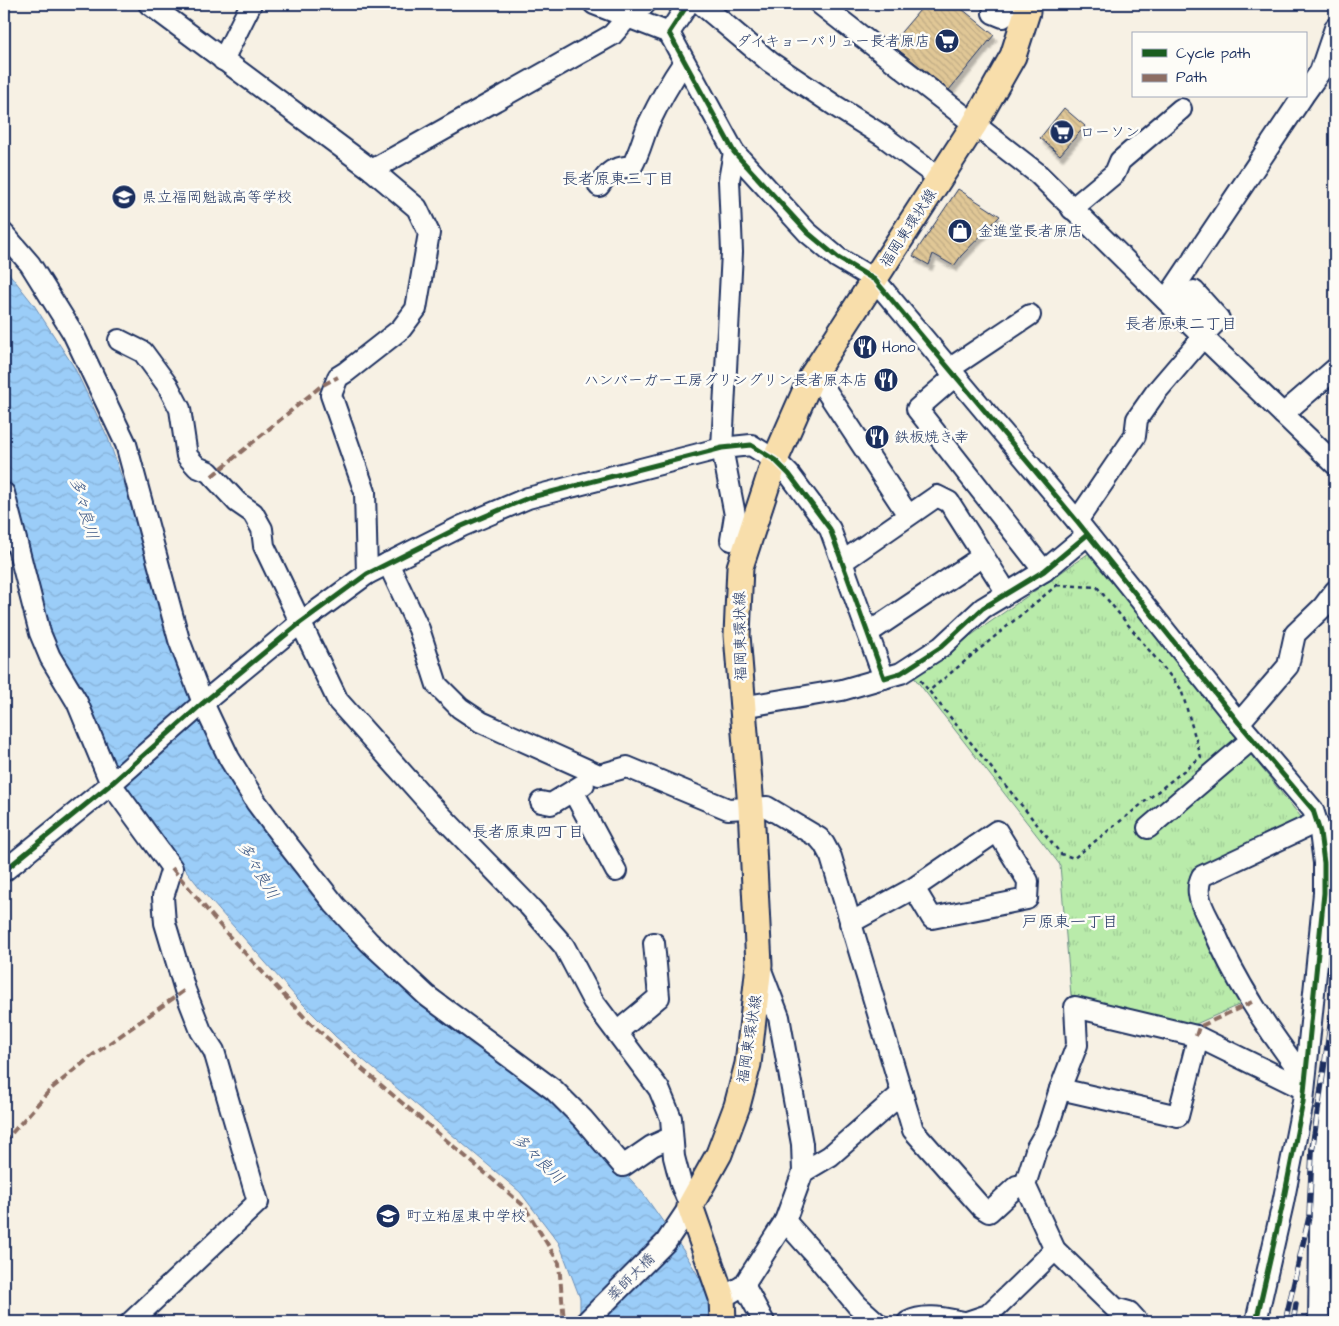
<svg xmlns="http://www.w3.org/2000/svg" width="1339" height="1326" font-family="'Architects Daughter','Klee One',sans-serif">
<defs>
<pattern id="park-tufts" width="24" height="20" patternUnits="userSpaceOnUse" patternTransform="scale(1.25)"><rect width="24" height="20" fill="#b9ebaa"/><path d="M3 7l-1-3M5 7V3M7 7l1-3M15 17l-1-3M17 17v-4M19 17l1-3" fill="none" stroke="#9eca95"/></pattern>
<pattern id="water-waves" width="16" height="10" patternUnits="userSpaceOnUse" patternTransform="scale(1.25)"><rect width="16" height="10" fill="#9bcdf8"/><path d="M0 5q4-4 8 0t8 0" fill="none" stroke="#85b0d7"/></pattern>
<pattern id="building-back-hatch" width="6" height="6" patternUnits="userSpaceOnUse" patternTransform="scale(1.25)"><rect width="6" height="6" fill="#e0c796"/><path d="M-1 5l2 2M0 0l6 6M5-1l2 2" fill="none" stroke="#c0ab84"/></pattern>
<filter id="shadow"><feDropShadow dx="3" dy="5.5" stdDeviation="1" flood-color="#0004"/></filter>
</defs>
<rect width="100%" height="100%" fill="#f7f1e4"/>
<filter id="ink" filterUnits="userSpaceOnUse"><feTurbulence type="fractalNoise" baseFrequency=".02" numOctaves="2"/><feDisplacementMap in="SourceGraphic" scale="10" xChannelSelector="R" yChannelSelector="G"/><feConvolveMatrix kernelMatrix="1 2 1 2 8 2 1 2 1" color-interpolation-filters="sRGB"/></filter>
<g filter="url(#ink)">
<path fill="url(#park-tufts)" stroke="#6a8d84" d="M1089,553L1305,822L1194,875L1243,1003L1187,1028L1071,995L1060,865L913,676Z"/>
<path fill="url(#water-waves)" stroke="#688eba" d="M4,267L34,305L74,367L108,438L137,522L186,689L206,730L241,792L289,863L352,934L575,1118L642,1192L683,1250L712,1299V1322H580V1298L559,1243L520,1192L336,1037L296,997L204,893L140,812L111,765L73,678L53,639L4,467Z"/>
<g fill="url(#building-back-hatch)" stroke="#1b2f5e" filter="url(#shadow)">
<path d="M925,4H956L994,35L949,90L891,44Z"/>
<path d="M1064,108L1085,126L1060,155L1040,138Z"/>
<path d="M958,189L1000,216L961,256L954,266L933,254L929,265L913,256Z"/>
</g>
<g fill="none" stroke-linecap="round" stroke-linejoin="round">
<defs>
<g id="minor">
<path d="M149,4L372,170L417,208L429,233L416,309L401,329L346,372L338,377L331,395L365,492L367,574"/>
<path d="M594,4L669,33"/>
<path d="M688,4L669,33L734,152L807,232L838,258L875,280L1077,521L1239,723L1313,810L1320,832L1324,863V893L1303,1102L1283,1203L1256,1322"/>
<path d="M701,4L770,62L837,107L883,136L940,179"/>
<path d="M820,4L1037,173L1203,337L1335,464"/>
<path d="M998,4L993,13L1003,17L1005,11L1025,19"/>
<path d="M223,60L251,4"/>
<path d="M1305,93L1320,72L1335,28"/>
<path d="M372,170L612,35L635,9L645,4"/>
<path d="M599,186C611,169 611,169 632,166C640,152 643,137 649,123C659,102 671,81 684,62"/>
<path d="M1072,209L1115,173L1120,161L1181,109"/>
<path d="M4,234L30,264L73,333L126,444L179,640L203,703L229,758L256,802L285,841L335,905L369,942L427,996L554,1090L583,1119L623,1166L652,1146L672,1137"/>
<path d="M1194,291L1219,319L1207,331L1181,304Z"/>
<path d="M1166,300L1303,96"/>
<path d="M119,340L143,352L168,386L180,409L187,456L197,467L209,472L237,502L253,513L262,529L264,546L338,701L429,803L529,906L564,946L593,1001L659,1089L671,1118L674,1157L681,1184L690,1206L666,1242L586,1322"/>
<path d="M949,369L1030,315"/>
<path d="M812,376L823,386L908,515"/>
<path d="M955,376L917,409L1044,571"/>
<path d="M1283,414L1335,369"/>
<path d="M4,493L40,633L50,657L77,702L111,784L172,868L163,897L165,923L185,990L201,1031L214,1051L258,1202L131,1322"/>
<path d="M1077,521L1135,436L1137,419L1156,392L1203,337"/>
<path d="M731,540L735,515L722,448L732,252L729,180L734,152"/>
<path d="M842,562L937,496L949,502L1007,593"/>
<path d="M388,563L419,629L437,685L460,708L481,722L599,775L627,767L728,809L767,807L819,838L824,844L831,857L913,1130L981,1207L989,1212L1017,1186L1025,1185L1055,1250L1115,1308L1129,1312L1138,1322"/>
<path d="M868,633L983,556"/>
<path d="M742,707L842,690L901,673L941,647L983,608L1044,571L1087,535"/>
<path d="M1239,723L1288,666L1295,634L1323,607L1335,591"/>
<path d="M573,791L616,871"/>
<path d="M541,802L551,804L584,784"/>
<path d="M1148,828L1252,739"/>
<path d="M4,871L111,784L203,703L300,623L367,574L462,526L528,498L722,448L751,445L775,460L789,474L830,529L884,678"/>
<path d="M850,923L914,888L997,831L1028,881L1027,899L932,918L914,888"/>
<path d="M617,1032L659,997L654,943"/>
<path d="M1305,1078C1268,1031 1235,981 1212,926C1207,916 1200,905 1199,894C1198,887 1199,882 1202,876L1317,822"/>
<path d="M1060,1089L1178,1116L1196,1046V1036"/>
<path d="M803,1172L830,1156L902,1093"/>
<path d="M1025,1185L1037,1147L1047,1130L1060,1089L1077,1045L1075,1007L1196,1036L1304,1089"/>
<path d="M785,1221L818,1258L857,1305L876,1322"/>
<path d="M744,1285L764,1322"/>
<path d="M722,1298L744,1285L785,1221L803,1172L802,1144L779,1017L759,965"/>
<path d="M908,1322C925,1313 947,1319 964,1322"/>
<path d="M967,1322L988,1315L1055,1250"/>
<path d="M1319,1322L1321,1150L1335,1061"/>
</g>
<path id="major" d="M723,1322L722,1298L690,1206L719,1154L737,1106L748,1064L759,965L751,807L737,635L740,567L775,460L812,376L974,125L1013,56L1027,12V4"/>
</defs>
<use href="#minor" stroke="#1b2f5e" stroke-width="24"/>
<use href="#major" stroke="#1b2f5e" stroke-width="29"/>
<g stroke="#1b2f5e" stroke-width="2.5" stroke-dasharray="4 4" stroke-linecap="butt">
<path d="M1057,585L1097,587L1181,689L1201,757L1074,858L1061,854L929,691Z"/>
<path d="M920,680L929,691"/>
</g>
<use href="#minor" stroke="#fdfcf7" stroke-width="20"/>
<use href="#major" stroke="#f8deab" stroke-width="25"/>
<defs>
<g id="rail">
<path d="M1285,1322L1309,1217L1312,1152L1335,991"/>
<path d="M1293,1322L1296,1304"/>
</g>
</defs>
<use href="#rail" stroke="#1b2f5e" stroke-width="5.5"/>
<use href="#rail" stroke="#fdfcf7" stroke-width="4" stroke-dasharray="11" stroke-linecap="butt"/>
<g stroke="#8d6e63" stroke-width="4" stroke-dasharray="8 4" stroke-linecap="butt">
<path d="M212,476L321,386L338,377"/>
<path d="M172,868L229,936L307,1020L362,1069L524,1206L559,1263L564,1322"/>
<path d="M1196,1036L1199,1027L1252,1002"/>
<path d="M4,1142L51,1089L93,1055L185,990"/>
</g>
<defs>
<g id="cycleway">
<path d="M688,4L669,33L734,152L807,232L838,258L875,280L1077,521L1239,723L1313,810L1320,832L1324,863V893L1303,1102L1283,1203L1256,1322"/>
<path d="M4,871L111,784L203,703L300,623L367,574L462,526L528,498L722,448L751,445L775,460L789,474L830,529L884,678L901,673L941,647L983,608L1044,571L1087,535"/>
</g>
</defs>
<use href="#cycleway" stroke="#fdfcf7" stroke-width="8"/>
<use href="#cycleway" stroke="#1b5e20" stroke-width="5"/>
</g>
</g>
<defs>
<symbol id="supermarket-disc" viewBox="-11 -11 22 22"><circle r="9.5" fill="#1b2f5e" stroke="#fdfcf7"/><path d="M-6-5.5h2.5l.6 2H6L4.5 2H-2.5L-4.4-4H-6ZM-1.5 3.2a1.3 1.3 0 1 0 .1 0ZM3 3.2a1.3 1.3 0 1 0 .1 0Z" fill="#fff"/></symbol>
<symbol id="school-disc" viewBox="-11 -11 22 22"><circle r="9.5" fill="#1b2f5e" stroke="#fdfcf7"/><path d="M0-5L7-2L0 1L-7-2ZM-4 1L0 2.5L4 1V4Q0 6-4 4Z" fill="#fff"/></symbol>
<symbol id="shop-disc" viewBox="-11 -11 22 22"><circle r="9.5" fill="#1b2f5e" stroke="#fdfcf7"/><path d="M-5-2.5h2.3a2.7 3.5 0 0 1 5.4 0H5L5.5 6h-11ZM-1.5-2.5h3a1.5 2.3 0 0 0-3 0Z" fill="#fff"/></symbol>
<symbol id="restaurant-disc" viewBox="-11 -11 22 22"><circle r="9.5" fill="#1b2f5e" stroke="#fdfcf7"/><path d="M-5-6h1v4h1v-4h1v4h1v-4h1v5L-1.5 .5V6h-2V.5L-5-1ZM5-6V6H3V1.5H1.5Q1.5-4 5-6Z" fill="#fff"/></symbol>
</defs>
<g fill-rule="evenodd">
<use href="#supermarket-disc" x="933" y="27" width="28" height="28"/>
<use href="#supermarket-disc" x="1048" y="118" width="28" height="28"/>
<use href="#school-disc" x="110" y="183" width="28" height="28"/>
<use href="#shop-disc" x="946" y="217" width="28" height="28"/>
<use href="#restaurant-disc" x="851" y="333" width="28" height="28"/>
<use href="#restaurant-disc" x="872" y="366" width="28" height="28"/>
<use href="#restaurant-disc" x="863" y="423" width="28" height="28"/>
<use href="#school-disc" x="374" y="1202" width="28" height="28"/>
</g>
<g text-anchor="middle" stroke-width="5" stroke-linejoin="round" paint-order="stroke">
<g font-size="15" fill="#1b2f5e" stroke="#fdfcf7" text-anchor="start">
<text x="930" y="46" text-anchor="end">ダイキョーバリュー長者原店</text>
<text x="1080" y="137">ローソン</text>
<text x="142" y="202">県立福岡魁誠高等学校</text>
<text x="978" y="236">金進堂長者原店</text>
<text x="882" y="352">Hono</text>
<text x="868" y="385" text-anchor="end">ハンバーガー工房グリングリン長者原本店</text>
<text x="894" y="442">鉄板焼き幸</text>
<text x="406" y="1221">町立粕屋東中学校</text>
</g>
<g font-size="15" fill="#1b2f5e" stroke="#fdfcf7">
<text transform="translate(908 228) rotate(-57)" y="5">福岡東環状線</text>
<text transform="translate(740 636) rotate(-91)" y="5">福岡東環状線</text>
<text transform="translate(749 1039) rotate(-81)" y="5">福岡東環状線</text>
<text transform="translate(631 1277) rotate(-45)" y="5">薬師大橋</text>
</g>
<g font-size="16" fill="#1b2f5e" stroke="#fdfcf7">
<text x="618" y="184">長者原東三丁目</text>
<text x="1181" y="329">長者原東二丁目</text>
<text x="528" y="837">長者原東四丁目</text>
<text x="1070" y="927">戸原東一丁目</text>
</g>
<g font-size="16" font-style="italic" fill="#3b5684" stroke="#fdfcf7">
<text transform="translate(85 508) rotate(74)" y="6">多々良川</text>
<text transform="translate(259 870) rotate(59)" y="6">多々良川</text>
<text transform="translate(539 1158) rotate(44)" y="6">多々良川</text>
</g>
</g>
<rect width="1339" height="1326" fill="none" stroke="#fdfcf7" stroke-width="20"/>
<rect x="10" y="10" width="1319" height="1306" fill="none" stroke="#1b2f5e" stroke-width="2" filter="url(#ink)"/>
<rect x="1132" y="32" width="175" height="65" fill="#fdfcf7" stroke="#a3aaba"/>
<rect x="1142" y="49" width="25" height="8" fill="#1b5e20" stroke="#a3aaba"/>
<text x="1176" y="58" font-size="15" fill="#1b2f5e">Cycle path</text>
<rect x="1142" y="74" width="25" height="8" fill="#8d6e63" stroke="#a3aaba"/>
<text x="1176" y="82" font-size="15" fill="#1b2f5e">Path</text>
</svg>
